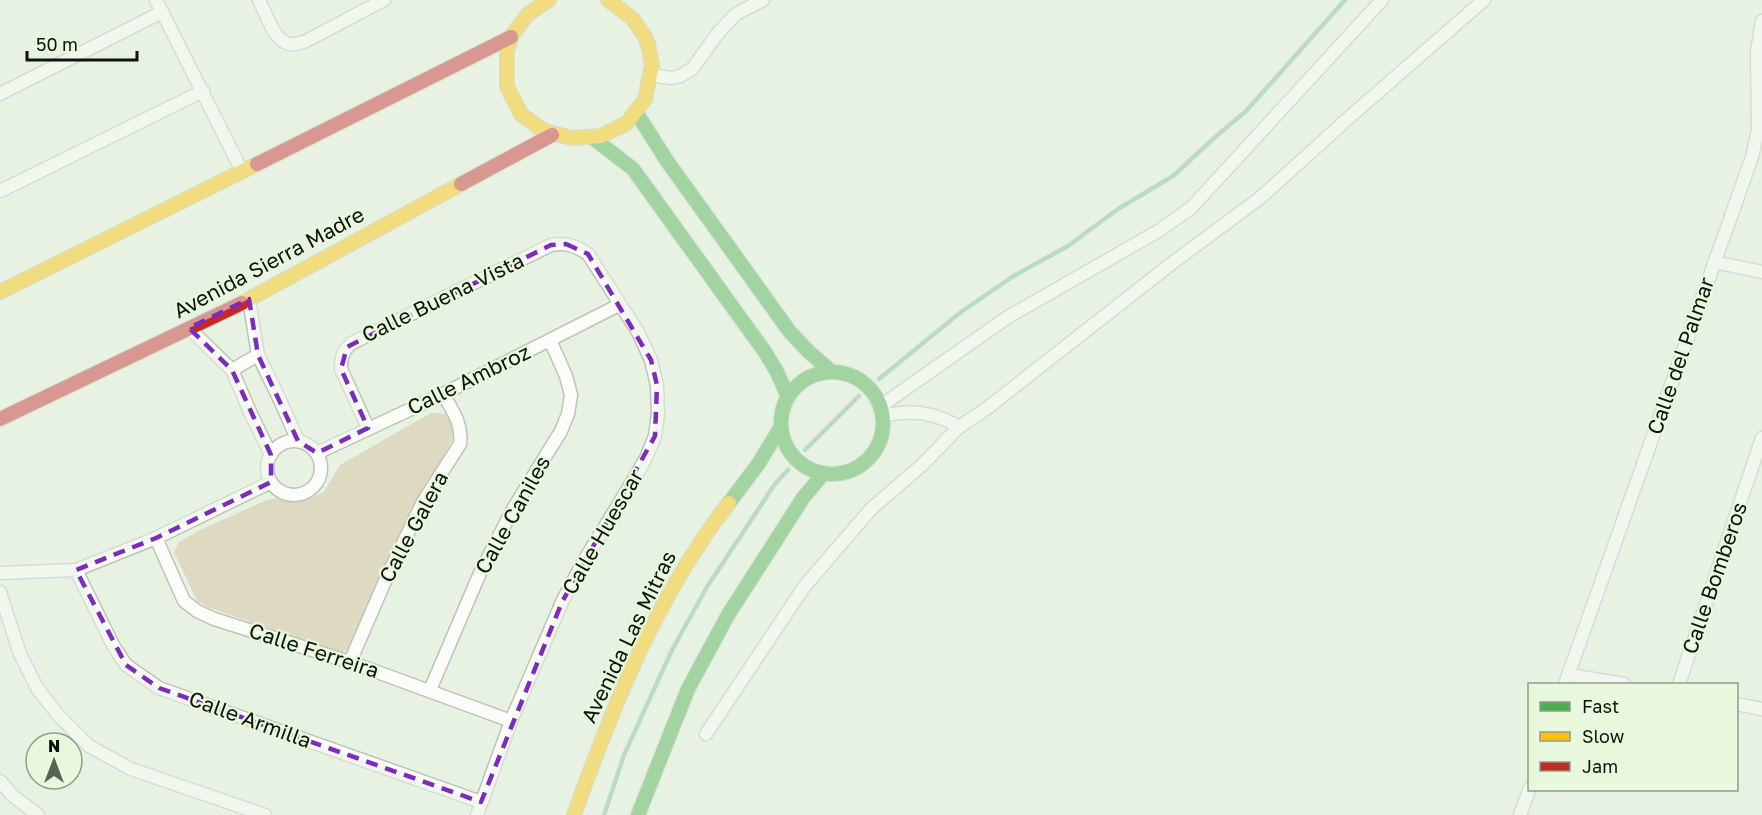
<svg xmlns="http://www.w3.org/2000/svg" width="1762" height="815" font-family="'Golos Text',sans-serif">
<rect width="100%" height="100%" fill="#e8f2e3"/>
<path fill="#dedac1" d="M431,413C450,412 450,417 456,434L414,507L375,589L355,642L347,650L337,653L210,608L197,601L174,552L179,542L198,531L267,500L278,498L295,502L309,499L324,492L340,465Z"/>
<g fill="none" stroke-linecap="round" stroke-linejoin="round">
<g stroke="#85bcae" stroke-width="4.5">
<path d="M879,379L961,312L1012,277L1068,246L1118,209L1173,176L1213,139L1246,111L1345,0"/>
<path d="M805,450L859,396"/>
<path d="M604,815L624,755L672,650L707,587L775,484L788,470"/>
</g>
<defs>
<g id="street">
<path d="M156,0L242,171"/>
<path d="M259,0C266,13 273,40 289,44C294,45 299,43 304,42L384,0"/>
<path d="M651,75L671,78L680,76L692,69L718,33L736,14L763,0"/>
<path d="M0,94L162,12"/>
<path d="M0,191L203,91"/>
<path d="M1714,262L1762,272"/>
<path d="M249,299L258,355L279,398L298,441"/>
<path d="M189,328L232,370L251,414L271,455"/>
<path d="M232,370L258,355"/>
<path d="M881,406L1008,317L1160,230L1191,208L1382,0"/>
<path d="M883,416C910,409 935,412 959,427L986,409L1171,264L1260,198L1353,114L1484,0"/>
<path d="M368,428L341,369C341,357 343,350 352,343L551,245C566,242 576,246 588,254L638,332L651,360L657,385L658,414L655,436L646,458L628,489L582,564L562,602L511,721L477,815"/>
<circle cx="294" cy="468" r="27"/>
<path d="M317,453L443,394L619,305"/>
<path d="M156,538L184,601L197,611L214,619L350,662L511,721"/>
<path d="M76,570L113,645L126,665L159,688L481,802"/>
<path d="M0,573L76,570L156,538L271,482"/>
<path d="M0,592L20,654L37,688L58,715L89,746L131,769L265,815"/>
<path d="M350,662L389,572L423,502L460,444C463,424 452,410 443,394"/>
<path d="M1569,675L1624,684"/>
<path d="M1565,684L1752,157L1758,130L1757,52L1762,21"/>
<path d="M1679,684L1762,438"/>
<path d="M430,690L480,573L513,509L561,431L568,414L571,395L566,376L550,340"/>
<path d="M1736,704L1762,709"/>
<path d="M706,734L804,587L871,509L922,465L959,427"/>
<path d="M0,781L12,795L38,815"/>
<path d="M1520,815L1530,788"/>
</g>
<g id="fast">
<path d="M636,112L667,161L790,332L809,352L832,372"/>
<path d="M593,138L633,169L765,352L777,372L788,397"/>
<circle cx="832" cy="423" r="51"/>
<path d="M729,503L759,463L780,428"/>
<path d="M638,815L688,689L728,615L803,498L823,474"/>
</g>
<g id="slow">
<path d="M549,0L528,14L512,35L507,51V87L521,114L544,131L572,138L601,136L627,123L645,99L652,65L648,44L644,35L633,19L608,0"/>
<path d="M0,292L257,164"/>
<path d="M242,303L461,184"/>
<path d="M574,815C613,706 657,595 729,503"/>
</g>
<g id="jam">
<path d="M257,164L511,37"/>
<path d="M461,184L552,135"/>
<path d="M0,419L242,303"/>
</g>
</defs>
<use href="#street" stroke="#bcc4b8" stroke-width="15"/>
<use href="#fast" stroke="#bcc4b8" stroke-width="16"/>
<use href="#slow" stroke="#bcc4b8" stroke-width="16"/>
<use href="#jam" stroke="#bcc4b8" stroke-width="16"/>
<use href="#street" stroke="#fcfdfb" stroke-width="12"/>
<use href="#fast" stroke="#4caf50" stroke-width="14"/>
<use href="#slow" stroke="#ffc107" stroke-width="14"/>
<use href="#jam" stroke="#c62828" stroke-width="14"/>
</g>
<path d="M0 0H1762V815H0ZM566,244L588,254L651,360L657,385L655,436L562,602L481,802L159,688L126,665L76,570L156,538L271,482V455L232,370L189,328L249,299L258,355L298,441L317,453L368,428L341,369L347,347L551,245Z" fill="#e8f2e3" fill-opacity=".55" fill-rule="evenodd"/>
<path fill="none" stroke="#7b2cbf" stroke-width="4.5" stroke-dasharray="12 8" stroke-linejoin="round" d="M566,244L588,254L651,360L657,385L655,436L562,602L481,802L159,688L126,665L76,570L156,538L271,482V455L232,370L189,328L249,299L258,355L298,441L317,453L368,428L341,369L347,347L551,245Z"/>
<g text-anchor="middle" stroke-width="4.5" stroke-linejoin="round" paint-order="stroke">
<g font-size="21" fill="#0e140b" stroke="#e7f8dd">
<text transform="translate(269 263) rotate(-28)" y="7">Avenida Sierra Madre</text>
<text transform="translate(443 298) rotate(-26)" y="7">Calle Buena Vista</text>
<text transform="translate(1681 356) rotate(-71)" y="7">Calle del Palmar</text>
<text transform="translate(469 380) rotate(-26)" y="7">Calle Ambroz</text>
<text transform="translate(513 515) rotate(-61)" y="7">Calle Caniles</text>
<text transform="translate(414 527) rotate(-62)" y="7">Calle Galera</text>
<text transform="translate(603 532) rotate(-60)" y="7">Calle Huescar</text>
<text transform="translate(1715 578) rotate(-71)" y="7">Calle Bomberos</text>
<text transform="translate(629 637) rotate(-64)" y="7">Avenida Las Mitras</text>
<text transform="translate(314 651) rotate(18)" y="7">Calle Ferreira</text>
<text transform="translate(250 720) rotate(20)" y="7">Calle Armilla</text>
</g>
</g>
<rect x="1528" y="683" width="210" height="108" fill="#e7f8dd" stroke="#909d89" stroke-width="1.5"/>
<rect x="1540" y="702" width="30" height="9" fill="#4caf50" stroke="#909d89" stroke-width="1.5"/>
<text x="1582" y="713" font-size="18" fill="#0e140b">Fast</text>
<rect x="1540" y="732" width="30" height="9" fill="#ffc107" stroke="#909d89" stroke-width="1.5"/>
<text x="1582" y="743" font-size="18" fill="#0e140b">Slow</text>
<rect x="1540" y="762" width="30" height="9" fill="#c62828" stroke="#909d89" stroke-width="1.5"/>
<text x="1582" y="773" font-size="18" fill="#0e140b">Jam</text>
<g transform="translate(54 761)"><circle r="28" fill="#e7f8dd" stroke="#909d89" stroke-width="1.5"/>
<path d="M0-4.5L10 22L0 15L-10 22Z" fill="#5a6257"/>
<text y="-9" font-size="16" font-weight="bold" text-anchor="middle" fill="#0e140b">N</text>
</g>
<path d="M27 51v9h110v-9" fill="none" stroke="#0e140b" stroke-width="3"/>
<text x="36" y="51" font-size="18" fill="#0e140b" stroke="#e7f8dd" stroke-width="4.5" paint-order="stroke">50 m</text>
</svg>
